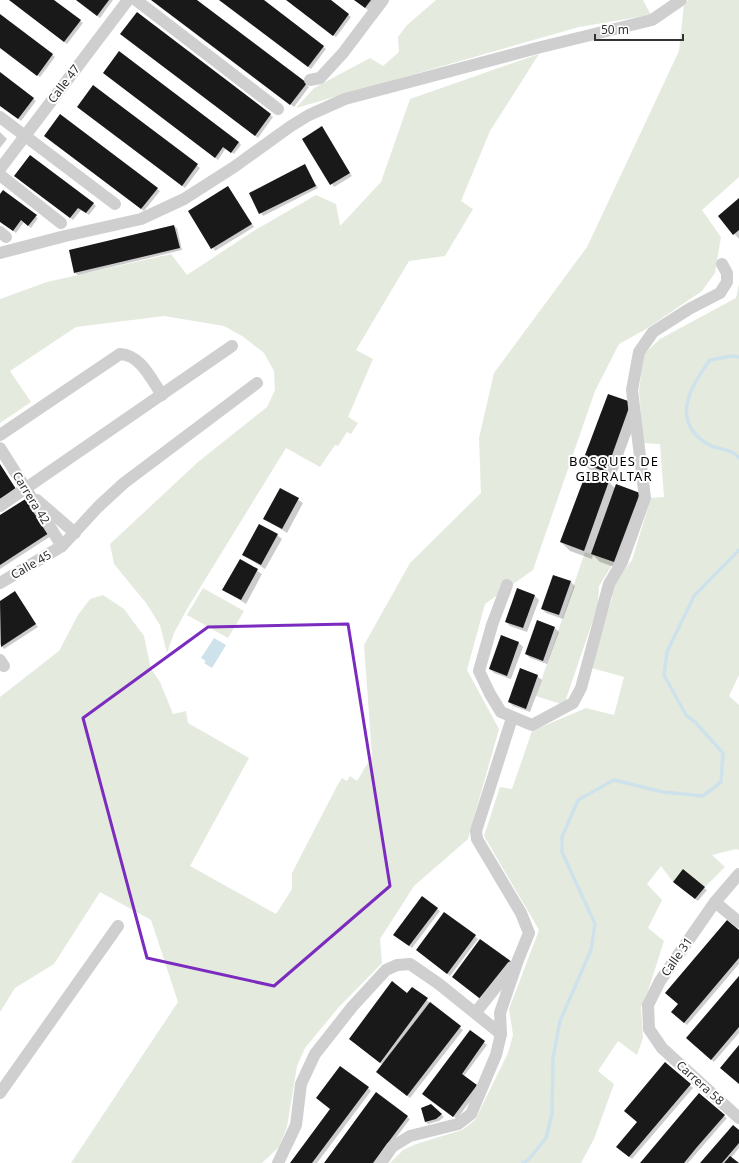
<svg xmlns="http://www.w3.org/2000/svg" width="739" height="1163" font-family="'Noto Sans',sans-serif">
<rect width="100%" height="100%" fill="#fff"/>
<g fill="#e5eade">
<path d="M436,0H643L651,15L579,27L296,108L314,88L370,58L383,66L399,52L398,37L407,25Z"/>
<path d="M689,0H739V177L702,210L721,237L715,273L702,291L646,329L619,344L595,391L533,570L485,604L467,670L499,729L468,839L414,886L380,939L382,963L338,1008L305,1048L297,1066L287,1127L279,1147L262,1163H71L178,1002L151,920L100,892L54,964L15,988L0,1012V697L59,651L78,615L90,599L103,595L124,609L144,636L151,669L160,682L173,714L186,711L188,723L249,758L190,866L276,914L292,889V873L337,786L342,778L347,781L350,776L357,781L372,756L364,645L410,563L481,493L479,438L494,373L587,247L679,51L684,4Z"/>
<path d="M539,54L490,131L461,201L473,209L445,256L409,261L356,350L373,359L348,417L358,423L351,434L347,432L338,446L335,445L320,467L286,448L187,609L174,633L167,653L160,625L146,603L114,564L110,544L198,462L267,407L275,390L274,371L264,353L242,336L224,326L164,316L76,327L10,371L31,402L0,423V299L47,282L171,254L187,275L252,232L316,195L336,204L340,226L381,182L410,99Z"/>
<path d="M739,284V675L729,696L739,705V850L736,849L712,855L725,867L705,887L684,869L673,882L661,866L647,884L662,900L648,928L664,941L648,991L641,1007L643,1038L637,1055L618,1041L598,1071L614,1084L594,1139L581,1163H390L403,1150L416,1144L462,1130L475,1120L508,1053L513,1035L509,1009L539,930L484,836L500,787L512,789L532,731L586,708L614,715L624,677L588,667L612,599V586L632,560L651,498L664,497L660,444L643,443L639,390L644,354L660,339L736,298Z"/>
<path d="M585,552L614,562L599,586L598,605L564,705L536,696Z"/>
<path d="M203,588L244,611L228,638L187,615Z"/>
</g>
<path fill="#cee2ec" d="M214,638L226,645L212,668L204,663L206,661L201,658Z"/>
<g fill="#0003">
<path d="M10,0H53L83,23L67,44Z"/>
<path d="M76,0H113L100,18Z"/>
<path d="M152,0H195L309,87L294,107Z"/>
<path d="M219,0H262L326,49L311,69Z"/>
<path d="M287,0H330L351,17L336,37Z"/>
<path d="M355,0H376L368,10Z"/>
<path d="M137,13L273,117L258,138L124,36Z"/>
<path d="M0,15L55,57L40,77L0,47Z"/>
<path d="M0,73L36,101L21,121L0,105Z"/>
<path d="M107,75L239,142L241,145L234,154L226,148L218,160Z"/>
<path d="M94,86L200,168L185,188L81,109Z"/>
<path d="M322,128L352,176L334,187L303,139Z"/>
<path d="M0,132L7,139L0,148Z"/>
<path d="M48,138L157,189L160,191L144,211Z"/>
<path d="M305,166L318,188L263,216L250,194Z"/>
<path d="M18,179L93,203L96,206L89,215L81,210L73,220Z"/>
<path d="M228,187L254,227L215,251L189,211Z"/>
<path d="M0,196L38,218L31,228L24,222L16,233L0,221Z"/>
<path d="M739,199V239L719,216Z"/>
<path d="M174,226L177,228L182,250L78,275L75,273Z"/>
<path d="M609,395L639,412L614,480L592,472L583,463Z"/>
<path d="M587,474L609,482L616,489L639,494L648,503L623,570L600,562L593,555L592,559L570,551L561,542Z"/>
<path d="M281,489L303,503L287,533L265,519Z"/>
<path d="M27,499L51,536L0,569V516Z"/>
<path d="M277,535L282,539L265,569L243,555Z"/>
<path d="M240,560L262,574L246,604L224,590Z"/>
<path d="M554,576L571,582L575,586L563,619L546,613L542,609Z"/>
<path d="M518,589L535,596L539,600L527,632L510,626L506,622Z"/>
<path d="M15,592L38,627L4,649L0,644V602Z"/>
<path d="M555,628L559,632L547,664L530,658L526,654Z"/>
<path d="M518,642L523,647L511,679L494,673L490,669Z"/>
<path d="M537,676L542,680L530,712L513,706L509,702Z"/>
<path d="M677,884L704,888L707,890L698,901Z"/>
<path d="M437,909L440,911L412,948L397,937Z"/>
<path d="M739,931V964L687,1025L675,1015Z"/>
<path d="M475,936L478,939L450,976L417,950Z"/>
<path d="M739,977V1033L714,1062L690,1041Z"/>
<path d="M412,988L463,1030L410,1098L380,1075L383,1065L350,1039L407,994Z"/>
<path d="M470,1031L487,1045L464,1076L479,1089L457,1119L426,1096Z"/>
<path d="M666,1064L693,1088L632,1159L620,1149L638,1122Z"/>
<path d="M368,1088L371,1091L317,1163H291L331,1109Z"/>
<path d="M430,1105L444,1117L439,1121L428,1124L426,1122Z"/>
<path d="M724,1116L727,1118L688,1163H641Z"/>
<path d="M407,1117L410,1119L377,1163H325Z"/>
<path d="M739,1131V1148L731,1158L737,1163H701Z"/>
</g>
<g fill="none" stroke-linecap="round" stroke-linejoin="round">
<g stroke="#cee2ec" stroke-width="3.5">
<path d="M739,357L732,356L710,360C689,388 670,422 709,445C719,450 731,448 739,458"/>
<path d="M523,1163L528,1160L546,1138L552,1114L553,1058L560,1021L591,950L595,924L562,852V837L578,800L614,780L663,792L703,796L721,782L723,753L695,722L686,715L664,675L667,652L694,596L739,550"/>
</g>
</g>
<g fill="#191919">
<path d="M9,0H54L81,20L64,42Z"/>
<path d="M76,0H109L97,16Z"/>
<path d="M151,0H197L307,83L290,105Z"/>
<path d="M219,0H264L324,46L308,67Z"/>
<path d="M286,0H331L349,14L333,36Z"/>
<path d="M354,0H371L365,8Z"/>
<path d="M137,12L271,114L255,136L120,34Z"/>
<path d="M0,14L53,54L37,76L0,48Z"/>
<path d="M119,51L239,142L231,153L223,147L215,158L103,73Z"/>
<path d="M0,72L34,98L18,119L0,106Z"/>
<path d="M93,85L198,164L182,186L77,107Z"/>
<path d="M60,114L158,188L141,209L44,136Z"/>
<path d="M322,126L350,173L330,185L302,139Z"/>
<path d="M30,155L94,203L86,213L78,208L70,218L14,176Z"/>
<path d="M305,164L316,186L259,214L249,193Z"/>
<path d="M228,186L252,224L211,249L188,211Z"/>
<path d="M3,190L37,215L28,226L21,220L13,231L0,222V194Z"/>
<path d="M739,198V230L733,235L718,216Z"/>
<path d="M174,225L180,248L74,273L69,250Z"/>
<path d="M608,394L631,402L606,472L582,463Z"/>
<path d="M0,464L16,489L0,499Z"/>
<path d="M586,473L609,481L584,551L560,542Z"/>
<path d="M616,484L640,493L614,562L591,554Z"/>
<path d="M280,488L299,498L282,529L263,519Z"/>
<path d="M27,498L49,533L0,565V515Z"/>
<path d="M259,524L278,534L261,565L242,555Z"/>
<path d="M240,559L258,569L241,600L222,590Z"/>
<path d="M553,575L571,581L559,615L541,609Z"/>
<path d="M517,588L535,595L523,628L505,622Z"/>
<path d="M15,591L36,624L1,647L0,601Z"/>
<path d="M537,620L555,627L543,661L525,654Z"/>
<path d="M501,635L519,642L507,676L489,669Z"/>
<path d="M520,668L538,675L526,709L508,702Z"/>
<path d="M683,869L705,887L695,899L673,882Z"/>
<path d="M422,896L438,908L409,946L393,935Z"/>
<path d="M444,912L476,935L447,974L416,950Z"/>
<path d="M727,920L739,930V958L684,1023L671,1012L678,1004L665,993Z"/>
<path d="M480,939L512,962L483,1001L452,977Z"/>
<path d="M739,976V1027L711,1060L686,1038Z"/>
<path d="M392,981L407,993L412,987L428,998L380,1063L349,1039Z"/>
<path d="M430,1002L461,1026L407,1096L376,1072Z"/>
<path d="M470,1030L485,1041L462,1074L477,1085L453,1117L422,1094Z"/>
<path d="M739,1045V1084L720,1068Z"/>
<path d="M665,1062L691,1084L629,1157L616,1147L637,1122L624,1111Z"/>
<path d="M340,1066L369,1087L312,1163H290L330,1109L316,1098Z"/>
<path d="M376,1092L408,1116L384,1148L373,1163H324Z"/>
<path d="M699,1093L725,1115L697,1147L684,1163H640Z"/>
<path d="M431,1104L442,1114L436,1119L425,1122L421,1108Z"/>
<path d="M733,1125L739,1130V1143L722,1163H700Z"/>
<path d="M730,1156L739,1163H724Z"/>
</g>
<g fill="none" stroke-linecap="round" stroke-linejoin="round">
<g stroke="#cfcfcf" stroke-width="12">
<path d="M136,0L278,109"/>
<path d="M310,80L320,78L343,53L383,0"/>
<path d="M0,117L115,204"/>
<path d="M0,169L128,0"/>
<path d="M0,175L61,223"/>
<path d="M0,232L6,237"/>
<path d="M0,253L65,236L141,219L184,199L234,167L291,126L309,115L345,99L537,48L652,20L681,0"/>
<path d="M0,435L120,354C141,355 151,379 162,395"/>
<path d="M0,448L62,546"/>
<path d="M37,500L75,533"/>
<path d="M0,506L232,346"/>
<path d="M0,583L62,546L98,507L124,483L257,383"/>
<path d="M507,585L492,625L479,671L490,694L501,712L532,725L573,703L581,688L609,584L622,562L645,498L632,390L639,352L653,332L689,309L720,293L727,282V273L722,264"/>
<path d="M0,660L4,666"/>
<path d="M739,874L715,902L660,981L648,1005L649,1029L662,1048L739,1118"/>
<path d="M715,902L739,922"/>
<path d="M476,1012L512,967"/>
<path d="M0,1093L118,926"/>
<path d="M278,1163L296,1125L301,1084L315,1054L352,1007L386,970L397,965L410,964L439,984L501,1034"/>
<path d="M381,1163L392,1147L410,1136L458,1124L471,1114L496,1055L501,1034L500,1013L518,960L529,933L521,913L477,839L476,831L512,718"/>
</g>
</g>
<path fill="none" stroke="#7b2cbf" stroke-width="3" stroke-linejoin="round" d="M348,624L390,886L274,986L147,958L83,718L208,627Z"/>
<g text-anchor="middle" stroke-width="4" stroke-linejoin="round" paint-order="stroke">
<g font-size="12" fill="#323232" stroke="#fff">
<text transform="translate(64 84) rotate(-53)" y="4">Calle 47</text>
<text transform="translate(31 498) rotate(58)" y="4">Carrera 42</text>
<text transform="translate(31 565) rotate(-30)" y="4">Calle 45</text>
<text transform="translate(677 957) rotate(-55)" y="4">Calle 31</text>
<text transform="translate(700 1083) rotate(42)" y="4">Carrera 58</text>
</g>
<g font-size="13" letter-spacing="1" fill="#000" stroke="#fff">
<text x="614" y="466">BOSQUES DE<tspan x="614" dy="15">GIBRALTAR</tspan></text>
</g>
</g>
<path d="M595 34v6h88v-6" fill="none" stroke="#323232" stroke-width="2"/>
<text x="601" y="34" font-size="12" fill="#323232" stroke="#ffffff" stroke-width="3" paint-order="stroke">50 m</text>
</svg>
